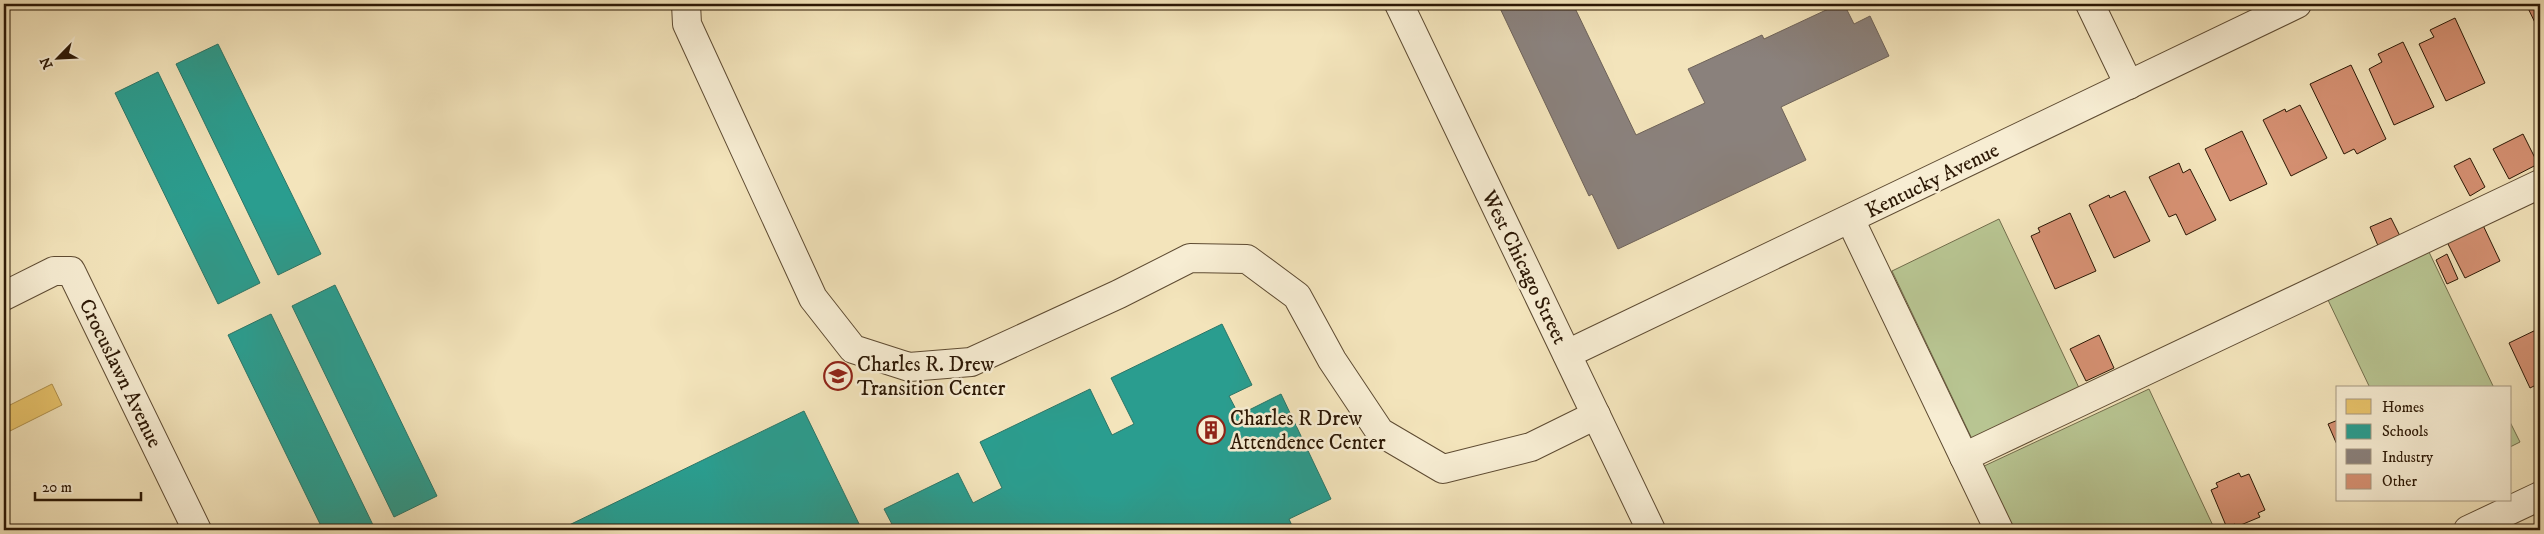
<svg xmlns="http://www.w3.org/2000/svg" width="2544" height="534" font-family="'IM FELL DW Pica',serif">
<rect width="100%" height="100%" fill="#f3e4bb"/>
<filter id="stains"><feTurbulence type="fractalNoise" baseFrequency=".004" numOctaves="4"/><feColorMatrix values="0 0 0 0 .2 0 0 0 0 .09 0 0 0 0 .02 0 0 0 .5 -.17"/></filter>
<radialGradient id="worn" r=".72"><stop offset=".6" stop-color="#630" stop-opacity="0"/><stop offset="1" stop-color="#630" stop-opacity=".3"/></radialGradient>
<g fill="#b8c592" stroke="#726e4c">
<path d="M1999,219L2080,390L1973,441L1892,271Z"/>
<path d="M2429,252L2494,388H2370L2328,300Z"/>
<path d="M2149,389L2215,530H2011L1982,467Z"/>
<path d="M2510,422L2520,442L2510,447Z"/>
</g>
<path fill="#e9c46a" stroke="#b0904c" d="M52,384L62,405L4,434V408Z"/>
<g fill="#2a9d8f" stroke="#2b7566">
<path d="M218,44L321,254L278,275L176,64Z"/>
<path d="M158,72L260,283L218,304L115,93Z"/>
<path d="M335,285L437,496L394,517L292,306Z"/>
<path d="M271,314L373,525L363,530H323L228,335Z"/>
<path d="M1222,324L1252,385L1229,396L1239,415L1281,394L1331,499L1289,519L1294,530H895L884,509L958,473L973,503L1002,488L980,442L1090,389L1112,435L1134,424L1111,378Z"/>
<path d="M804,411L862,530H567L565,527Z"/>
</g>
<path fill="#8a817c" stroke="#6e6258" d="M1498,4H1573L1636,135L1705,103L1688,69L1762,35L1764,39L1839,4H1844L1854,24L1870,16L1889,56L1781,107L1806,160L1618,249L1592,194L1589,196Z"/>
<g fill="#d59072" stroke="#2c1805">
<path d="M2526,4H2540V33Z"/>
<path d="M2455,18L2485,83L2446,101L2419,44L2434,37L2430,30Z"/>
<path d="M2403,42L2434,107L2394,125L2369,69L2382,62L2378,54Z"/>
<path d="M2351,65L2386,139L2357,154L2354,149L2344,154L2310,84Z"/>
<path d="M2300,105L2327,158L2291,176L2263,120L2285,109L2286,112Z"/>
<path d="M2242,131L2267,184L2230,201L2205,149Z"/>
<path d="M2523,134L2538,164L2509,179L2493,149Z"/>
<path d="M2470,158L2485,187L2470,196L2454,166Z"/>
<path d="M2179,163L2183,173L2190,169L2216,220L2186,235L2176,214L2169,217L2149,177Z"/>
<path d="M2125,191L2150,241L2114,258L2089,205L2109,195L2110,198Z"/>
<path d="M2070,213L2096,271L2055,289L2031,236L2040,232L2038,228Z"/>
<path d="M2391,218L2401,238L2379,248L2370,227Z"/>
<path d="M2481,221L2500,261L2465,278L2445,238Z"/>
<path d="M2447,254L2458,279L2447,284L2436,260Z"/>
<path d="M2540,328V383L2530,388L2509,343Z"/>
<path d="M2099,335L2114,368L2086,381L2070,349Z"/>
<path d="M2338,420V447L2328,424Z"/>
<path d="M2239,473L2241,477L2249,474L2265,510L2258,513L2260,517L2236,527L2235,524L2227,528L2211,490L2218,487L2216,483Z"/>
</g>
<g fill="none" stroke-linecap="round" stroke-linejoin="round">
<defs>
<g id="minor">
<path d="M686,4L687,24L813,298L853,349L909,367L971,362L1119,294L1190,258L1247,259L1297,296L1332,360L1380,432L1443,469L1531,447L1596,415"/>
<path d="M1399,4L1651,530"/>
<path d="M2090,4L2129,85"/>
<path d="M1850,219L1999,530"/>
<path d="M4,296L54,271H71L197,530"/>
<path d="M1567,354L2297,4"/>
<path d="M1964,457L2540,184"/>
<path d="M2468,530L2540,496"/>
</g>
</defs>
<use href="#minor" stroke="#5e4b32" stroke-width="30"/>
<use href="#minor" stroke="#f7edd3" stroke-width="28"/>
</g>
<defs>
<symbol id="school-ring" viewBox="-11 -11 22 22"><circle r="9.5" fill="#f7edd3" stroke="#8f2418" stroke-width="1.5"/><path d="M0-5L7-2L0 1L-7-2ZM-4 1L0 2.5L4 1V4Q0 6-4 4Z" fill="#8f2418"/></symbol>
<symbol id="building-ring" viewBox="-11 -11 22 22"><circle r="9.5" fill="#f7edd3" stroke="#8f2418" stroke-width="1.5"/><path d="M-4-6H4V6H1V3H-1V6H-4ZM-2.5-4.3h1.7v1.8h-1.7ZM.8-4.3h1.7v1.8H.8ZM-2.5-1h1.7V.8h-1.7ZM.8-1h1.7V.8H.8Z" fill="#8f2418"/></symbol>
</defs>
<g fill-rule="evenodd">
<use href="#school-ring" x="822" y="360" width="32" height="32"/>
<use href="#building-ring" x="1195" y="414" width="32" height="32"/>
</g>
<g text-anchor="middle" stroke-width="5" stroke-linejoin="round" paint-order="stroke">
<g font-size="21" fill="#2c1805" stroke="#f7edd3">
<text transform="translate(1932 180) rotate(-26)" y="7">Kentucky Avenue</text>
<text transform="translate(1525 267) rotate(64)" y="7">West Chicago Street</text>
<text transform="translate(121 373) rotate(64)" y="7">Crocuslawn Avenue</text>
</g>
<g font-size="21" fill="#2c1805" stroke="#f7edd3" text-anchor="start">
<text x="857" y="371">Charles R. Drew<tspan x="857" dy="24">Transition Center</tspan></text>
<text x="1230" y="425">Charles R Drew<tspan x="1230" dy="24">Attendence Center</tspan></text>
</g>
</g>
<rect width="2544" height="534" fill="none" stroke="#f3e4bb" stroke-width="20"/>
<rect x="5" y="5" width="2534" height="524" fill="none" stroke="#2c1805" stroke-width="2.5"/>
<rect x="10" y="10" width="2524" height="514" fill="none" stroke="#2c1805"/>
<rect x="2336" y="386" width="175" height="115" fill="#f7edd3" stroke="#a69881"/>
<rect x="2346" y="399" width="25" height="15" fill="#e9c46a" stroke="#a69881"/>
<text x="2382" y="412" font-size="15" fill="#2c1805">Homes</text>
<rect x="2346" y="424" width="25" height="15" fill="#2a9d8f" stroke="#a69881"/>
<text x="2382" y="436" font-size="15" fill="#2c1805">Schools</text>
<rect x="2346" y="449" width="25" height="15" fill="#8a817c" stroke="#a69881"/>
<text x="2382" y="462" font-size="15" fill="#2c1805">Industry</text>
<rect x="2346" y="474" width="25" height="15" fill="#d59072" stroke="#a69881"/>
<text x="2382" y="486" font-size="15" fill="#2c1805">Other</text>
<g transform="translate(58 58) rotate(246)" stroke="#f7edd3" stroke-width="4" paint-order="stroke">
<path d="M0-4L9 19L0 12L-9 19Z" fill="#2c1805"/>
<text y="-8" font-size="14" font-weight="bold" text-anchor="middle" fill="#2c1805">N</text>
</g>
<path d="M35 492v8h106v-8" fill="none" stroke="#2c1805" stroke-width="2.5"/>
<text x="42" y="492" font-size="15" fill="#2c1805" stroke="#f7edd3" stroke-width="4" paint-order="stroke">20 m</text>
<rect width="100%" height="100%" filter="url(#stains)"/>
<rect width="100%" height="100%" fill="url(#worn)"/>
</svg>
